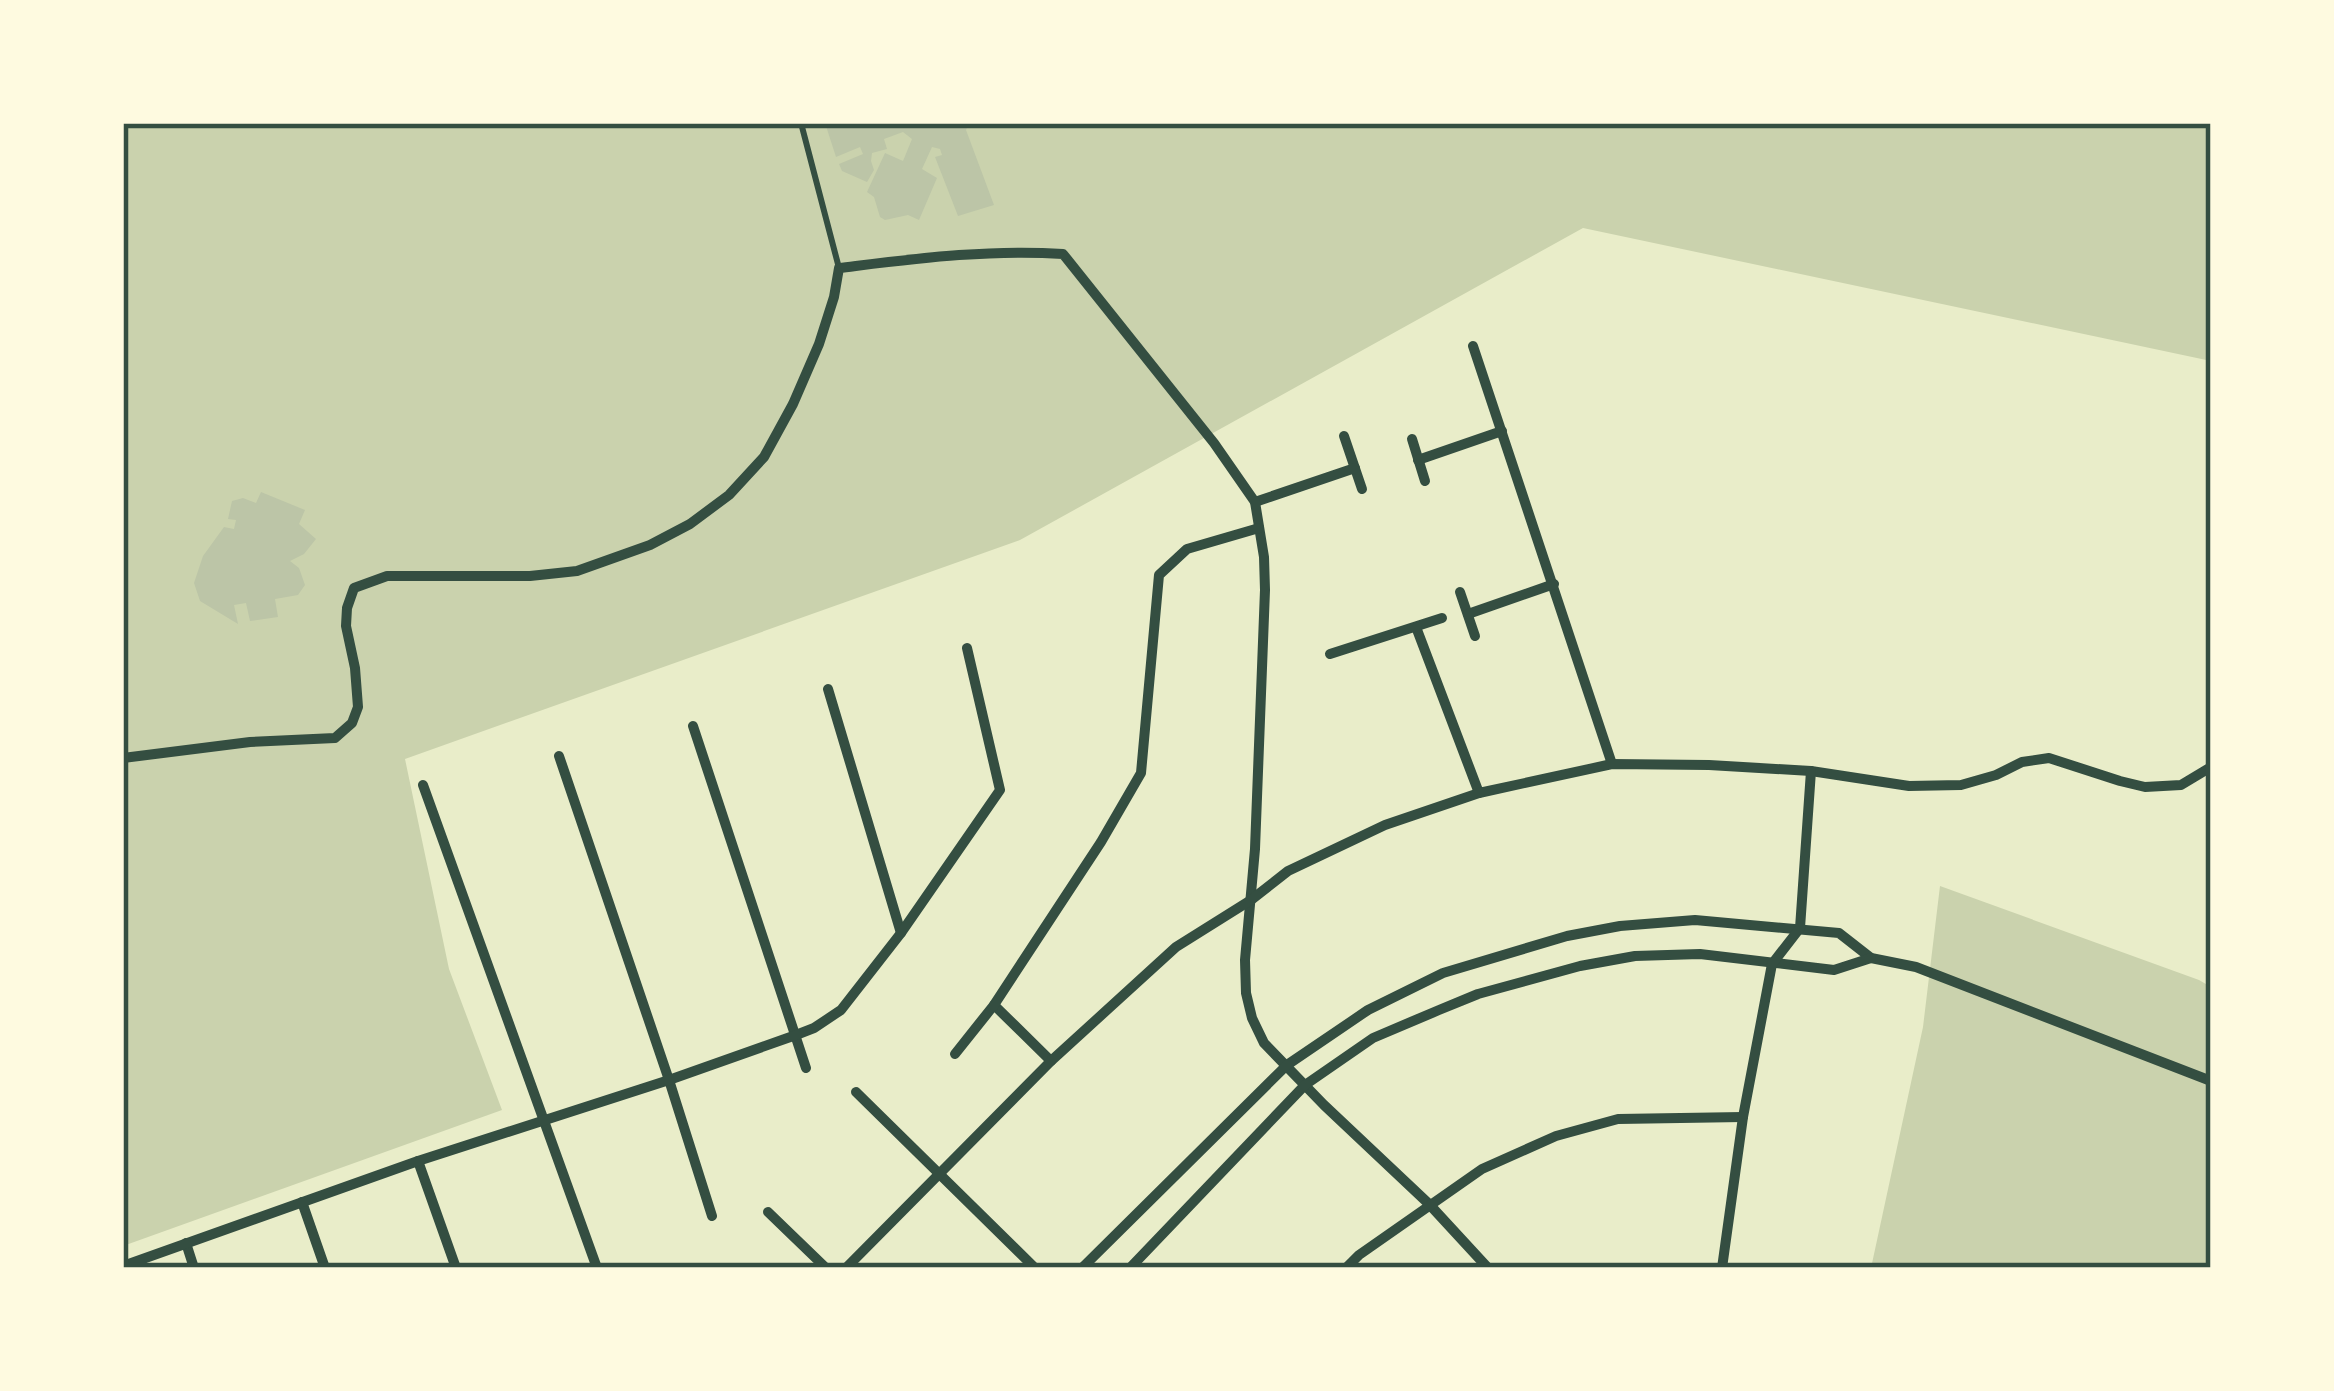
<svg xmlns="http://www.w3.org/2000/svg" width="2334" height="1391" font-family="'Exo 2',sans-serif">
<rect width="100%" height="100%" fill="#e9edc9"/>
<g fill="#cad2ad">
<path d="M123,123H2211V361L1583,228L1020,540L405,759L449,969L502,1110L123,1246Z"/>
<path d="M1940,886L2199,980L2211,987V1268H1871L1923,1027Z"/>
</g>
<g fill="#bcc5a7">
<path d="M833,123H969L966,130L994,205L958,216L935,157L942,155L940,149L932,147L922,169L937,178L919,220L908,215L885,220L880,217L874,197L867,192L885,153L903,161L912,139L903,132L884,139L887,149L872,153L871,161L874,170L867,182L842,171L839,164L863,154L860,147L836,157L826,126Z"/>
<path d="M261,492L305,510L299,524L316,539L304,554L290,561L299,568L305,585L298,595L275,599L278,617L250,621L246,603L234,605L238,624L200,601L194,583L203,556L224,527L234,529L236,520L228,519L232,501L243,498L256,503Z"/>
</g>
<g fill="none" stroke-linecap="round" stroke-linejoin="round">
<path stroke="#344e41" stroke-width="6" d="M801,123L839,268"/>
<g stroke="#344e41" stroke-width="10">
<path d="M1473,346L1612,764"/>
<path d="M1344,436L1362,489"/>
<path d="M1412,439L1425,481"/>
<path d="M1418,460L1502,431"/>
<path d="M1255,502L1355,468"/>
<path d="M1460,592L1475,636"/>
<path d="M1468,614L1554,584"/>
<path d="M1416,627L1479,793"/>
<path d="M1330,654L1442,618"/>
<path d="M828,689L901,933"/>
<path d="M693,726L806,1068"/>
<path d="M559,756L669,1080L712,1216"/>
<path d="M123,758L250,742L335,738L352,723L358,707L355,668L346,626L347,608L354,588L387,576H530L577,571L650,545L690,524L729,495L764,457L793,404L819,344L834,297L839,268C914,259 987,249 1063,254L1214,443L1255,502L1264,557L1265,590L1255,849L1245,960L1246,993L1252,1018L1264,1043L1324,1105L1429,1204L1488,1268"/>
<path d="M423,785L597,1268"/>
<path d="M994,1005L1051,1061"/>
<path d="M955,1054L994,1005L1101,842L1141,773L1159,575L1187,549L1259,528"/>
<path d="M856,1092L1035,1268"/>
<path d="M418,1161L456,1268"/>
<path d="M302,1202L325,1268"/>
<path d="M768,1212L826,1268"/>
<path d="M186,1243L194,1268"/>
<path d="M123,1266L418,1161L669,1080L796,1035L814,1028L841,1010L901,933L1000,790L967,648"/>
<path d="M846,1268L1051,1061L1176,947L1251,900L1288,871L1385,825L1479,793L1612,764L1709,765L1811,771L1909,786L1961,785L1996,775L2022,762L2049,758L2120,781L2145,787L2181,785L2211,767"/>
<path d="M1082,1268L1287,1065L1368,1010L1443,973L1567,936L1620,926L1695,920L1839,933L1871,958L1916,967L2211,1081"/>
<path d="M1130,1268L1305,1085L1373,1038L1439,1010L1478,994L1580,966L1635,956L1700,954L1834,970L1871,958"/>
<path d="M1346,1268L1359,1255L1482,1169L1556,1136L1618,1119L1743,1117"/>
<path d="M1722,1268L1743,1117L1772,964L1800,928L1811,771"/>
</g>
</g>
<rect width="2334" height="1391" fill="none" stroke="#fefae0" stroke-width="252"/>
<rect x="126" y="126" width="2082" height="1139" fill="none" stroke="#344e41" stroke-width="4.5"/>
</svg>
